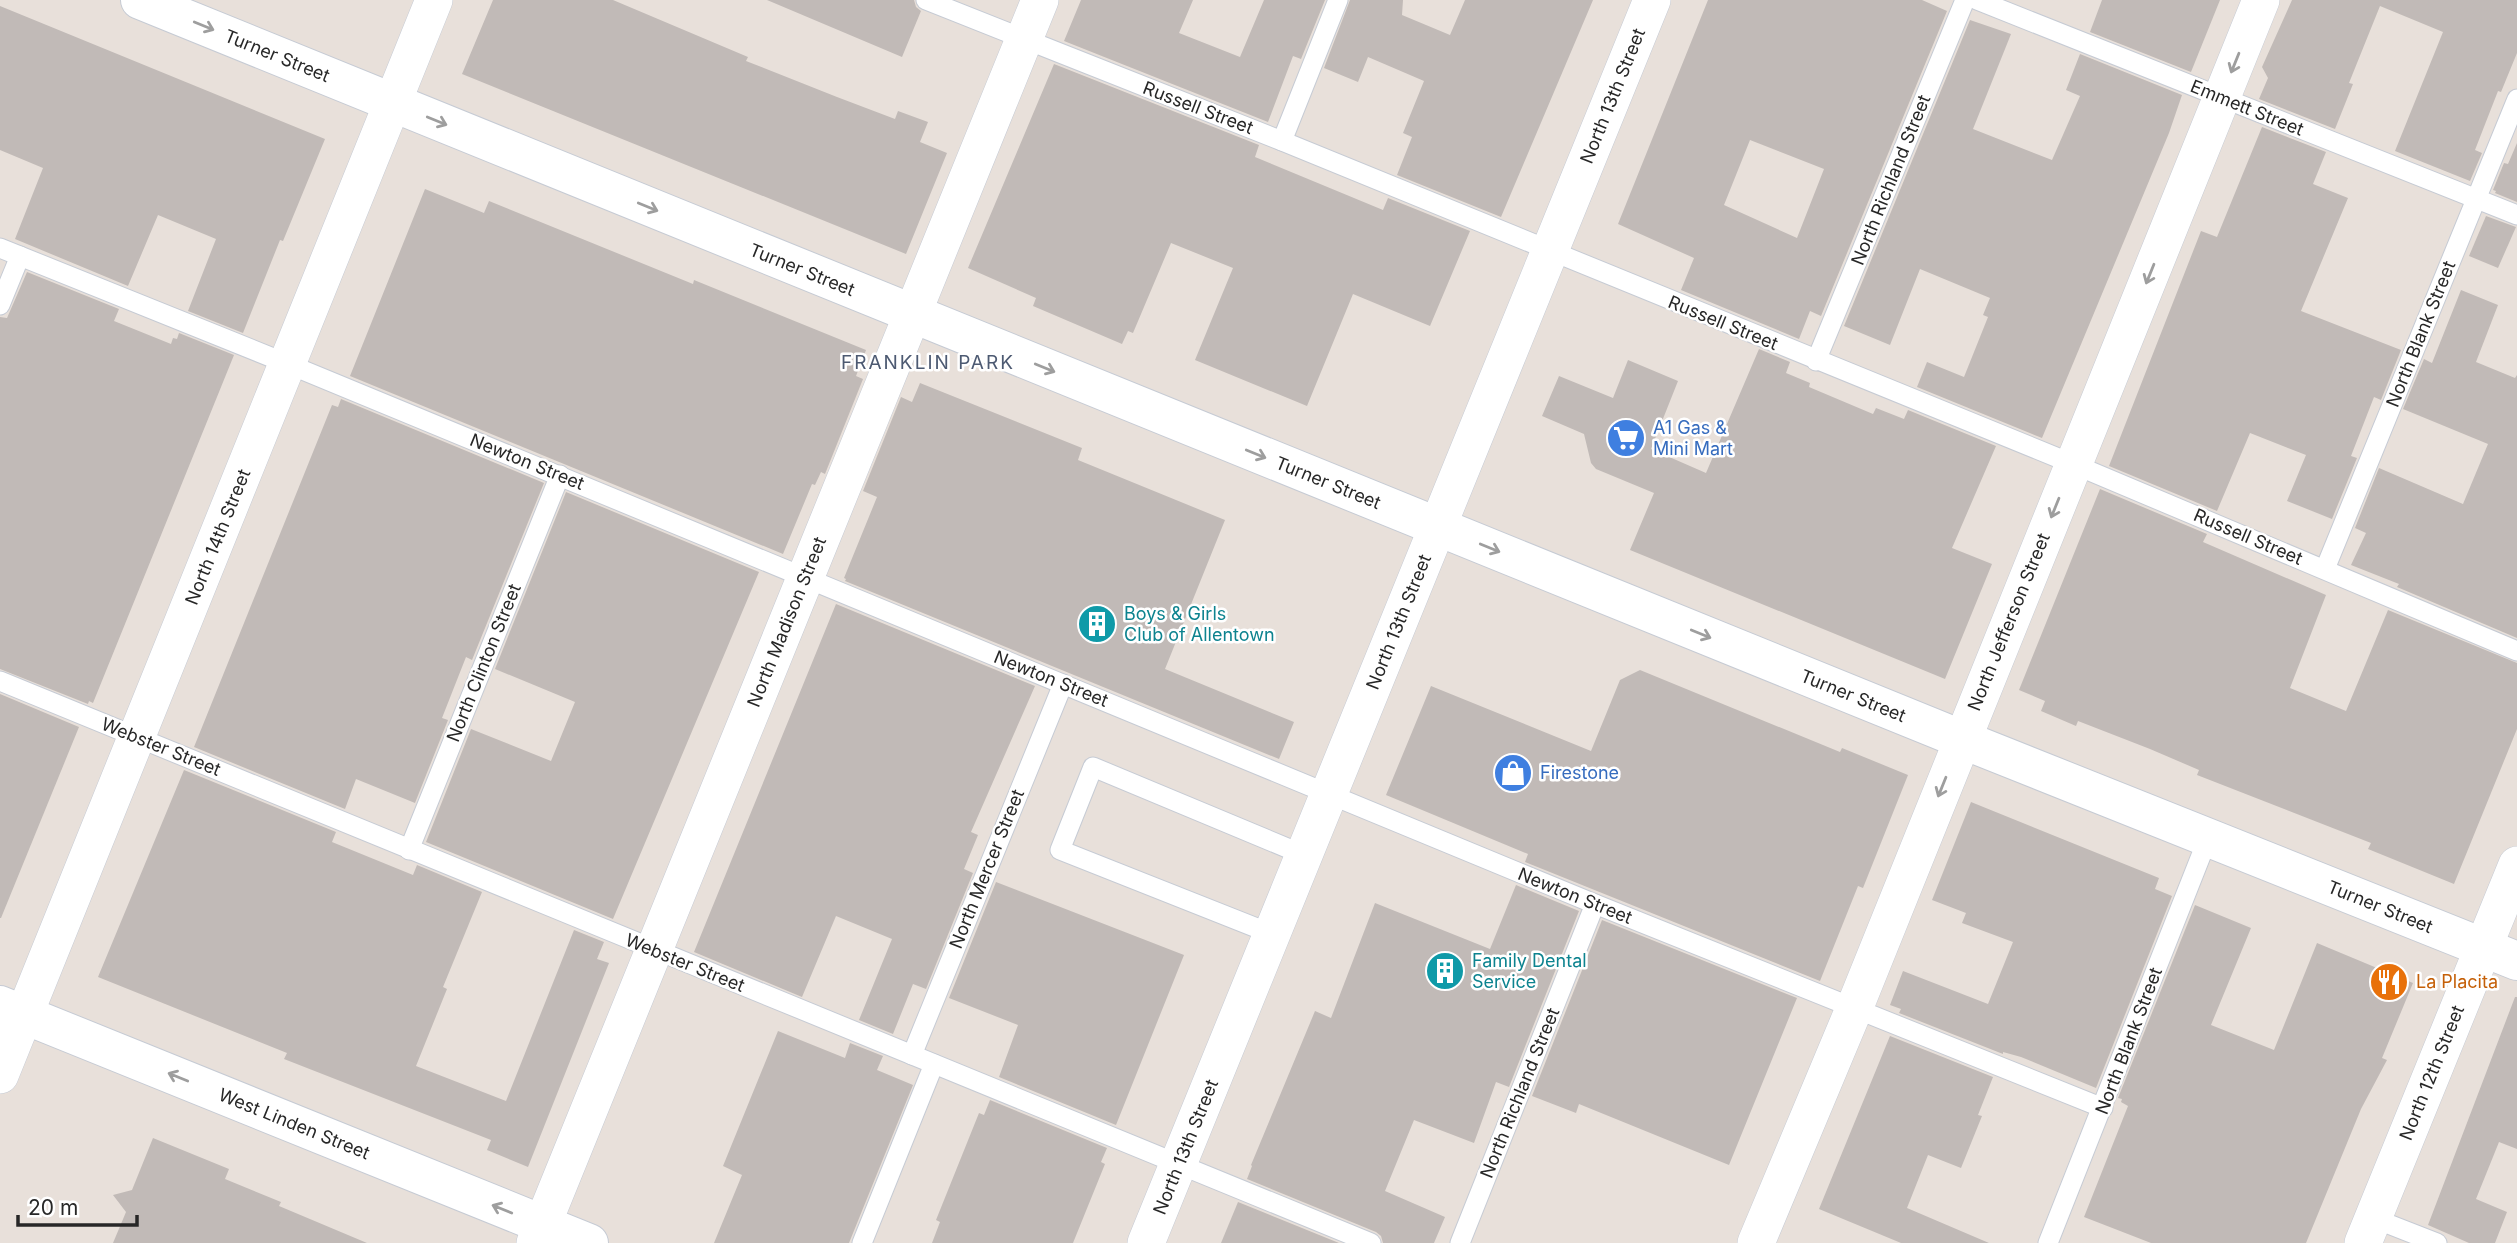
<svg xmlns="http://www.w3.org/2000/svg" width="2517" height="1243" font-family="Inter,sans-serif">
<rect width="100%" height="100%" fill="#e8e0da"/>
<g fill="#c1bab7" fill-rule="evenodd">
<path d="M493,0H613L748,57L746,61L837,97L895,119L898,111L928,122L920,142L947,153L906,254L462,74Z"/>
<path d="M767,0H914L916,7L921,11L902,57Z"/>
<path d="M1081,0H1193L1179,33L1240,57L1264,0H1325L1301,59L1293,56L1268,122L1064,41Z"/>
<path d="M1350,0H1403L1402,15L1450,35L1465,0H1593L1501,217L1397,175L1412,137L1403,133L1424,81L1368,57L1358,82L1324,68Z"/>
<path d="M1708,0H1922L1947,11L1821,316L1810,311L1799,339L1681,290L1694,258L1618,224ZM1750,140L1824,169L1797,238L1724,205Z"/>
<path d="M2102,0H2220L2191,72L2090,32Z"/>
<path d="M2292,0H2517V53L2501,92L2498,91L2475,150L2482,153L2470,181L2395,151L2443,32L2380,6L2349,83L2353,84L2335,129L2259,99L2268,78L2262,67Z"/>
<path d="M0,6L325,139L283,241L280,240L243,333L188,311L216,239L158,215L128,286L15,239L43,168L0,150Z"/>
<path d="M1970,20L2011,34L1973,129L2052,160L2080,96L2066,90L2080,54L2182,95L2169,133L2042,438L1917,387L1927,362L1964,377L1988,317L1983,315L1990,298L1920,269L1890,345L1844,326Z"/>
<path d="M1054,64L1259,145L1255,157L1383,210L1388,198L1470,231L1430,326L1353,294L1307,406L1195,360L1233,268L1171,243L1133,333L1128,331L1122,344L1033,306L1036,298L968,268Z"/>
<path d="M2262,127L2326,152L2313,184L2348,198L2301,311L2401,350L2381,400L2374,397L2351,456L2357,458L2332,519L2287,501L2306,455L2250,433L2217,511L2109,466L2201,231L2217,237Z"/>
<path d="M2517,143V202L2495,193L2496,191L2493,190L2504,163L2508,164Z"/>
<path d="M425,189L484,213L489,201L693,284L694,280L866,350L856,376L863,379L825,474L821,472L815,485L812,484L783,554L350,376Z"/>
<path d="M2486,216L2516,227L2498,268L2469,256Z"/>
<path d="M27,272L119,309L114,321L171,344L173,338L177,339L179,333L234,355L93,703L89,701L88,704L0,669V317L7,318Z"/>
<path d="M2461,290L2498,305L2476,362L2515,378L2517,375V638L2397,587L2399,584L2351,565L2366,533L2355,528L2379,468L2463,504L2488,444L2403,409L2424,359L2432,363Z"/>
<path d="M1759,349L1790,362L1786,373L1810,383L1809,387L1873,414L1876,408L1904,419L1908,410L1996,446L1952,548L1992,564L1945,679L1630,550L1654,493L1596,469L1591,463L1584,434L1542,416L1559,376L1613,398L1628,360L1678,381L1651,449L1706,473Z"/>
<path d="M920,383L1082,448L1078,460L1225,520L1165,669L1294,722L1279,759L845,581L846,579L844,578L877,497L863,491L901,397L912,402Z"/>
<path d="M341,399L544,483L472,660L466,657L442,718L448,720L415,803L356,779L345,809L194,747L332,405L338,407Z"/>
<path d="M2100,489L2207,534L2203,542L2326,595L2290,688L2346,711L2388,610L2517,663V729L2454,884L2368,849L2371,843L2197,775L2199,770L2150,749L2078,721L2076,726L2041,711L2045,701L2019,690Z"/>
<path d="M566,492L759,572L613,919L426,842L471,729L551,761L575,702L495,669Z"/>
<path d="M836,604L1035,686L971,832L978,835L964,869L973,873L926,989L913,984L893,1034L859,1020L892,939L836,916L802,997L694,952Z"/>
<path d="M1640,670L1840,752L1842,748L1908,775L1863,888L1858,886L1820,981L1525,862L1528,854L1386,795L1431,686L1591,751L1620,680Z"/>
<path d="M0,694L79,727L1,918H0Z"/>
<path d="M184,770L336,832L332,842L413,875L417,865L482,892L443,987L447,989L416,1066L506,1101L574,930L604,942L597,959L609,963L528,1167L487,1150L491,1140L284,1059L287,1053L98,977Z"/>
<path d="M1971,802L2159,878L2155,889L2172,896L2096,1088L2021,1057L2003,1052V1054L1899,1013L1901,1009L1890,1005L1903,971L1988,1004L2013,942L1962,923L1966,913L1932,900Z"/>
<path d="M996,882L1184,955L1116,1125L999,1077L1018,1025L949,998Z"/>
<path d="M1516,885L1579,911L1509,1087L1496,1082L1474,1143L1414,1120L1385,1191L1445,1217L1434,1243H1383L1381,1236L1376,1232L1247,1179L1252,1166L1251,1165L1315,1011L1331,1018L1375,903L1490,949Z"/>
<path d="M2195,905L2251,928L2211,1025L2274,1050L2317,943L2413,983L2382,1058L2387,1060L2361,1109L2306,1243H2151L2084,1217L2128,1106L2121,1102L2122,1099L2118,1098Z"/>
<path d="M1602,920L1797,998L1729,1165L1579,1104L1576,1113L1532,1096Z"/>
<path d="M2515,997H2517V1149L2499,1142L2476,1199L2507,1212L2495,1243H2469L2428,1225Z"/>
<path d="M778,1031L845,1058L850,1043L883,1056L877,1070L913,1085L849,1243H714L742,1175L723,1166Z"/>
<path d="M1890,1036L1993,1077L1978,1115L1982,1116L1961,1168L1928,1155L1907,1208L1989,1243H1901L1819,1209Z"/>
<path d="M990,1100L1107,1148L1101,1162L1105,1164L1073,1243H932L940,1222L936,1220L979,1113L984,1115Z"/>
<path d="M153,1138L229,1169L225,1179L281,1202L279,1206L367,1243H113L126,1212L113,1195L132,1190Z"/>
<path d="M1238,1202L1339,1243H1221Z"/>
</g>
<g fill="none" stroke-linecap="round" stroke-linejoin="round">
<defs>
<g id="lane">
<path d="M926,0L1282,141L2073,464L2517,651"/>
<path d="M1977,0L2517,215"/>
<path d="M1282,141L1338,0"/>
<path d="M0,248L288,364L1595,904L2103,1108"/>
<path d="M0,305L20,256"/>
<path d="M1816,361L1965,0"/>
<path d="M2325,569L2517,99"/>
<path d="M0,681L1371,1243"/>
<path d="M409,850L560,475"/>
<path d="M1272,934L1060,850L1093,767L1304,855"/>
<path d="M912,1055L1063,684"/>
<path d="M2373,1218L2437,1243"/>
<path d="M862,1243L934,1064"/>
<path d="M1460,1243L1595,904"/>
<path d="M2048,1243L2208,838"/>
</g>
<g id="street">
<path d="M0,1075L434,0"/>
<path d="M535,1243C703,829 872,414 1040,0"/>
<path d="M1146,1243L1652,0"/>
<path d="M1756,1243L1854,1009L2261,0"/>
<path d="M2363,1243L2517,865"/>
</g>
<g id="secondary">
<path d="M140,0L1961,739L2517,961"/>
<path d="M0,1005L589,1243"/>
</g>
</defs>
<use href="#lane" stroke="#c6cbd4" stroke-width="21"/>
<use href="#street" stroke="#c6cbd4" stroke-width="38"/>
<use href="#secondary" stroke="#c6cbd4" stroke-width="40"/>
<use href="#lane" stroke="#fff" stroke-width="19"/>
<use href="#street" stroke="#fff" stroke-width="37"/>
<use href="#secondary" stroke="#fff" stroke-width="38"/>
</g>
<defs><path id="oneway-shaft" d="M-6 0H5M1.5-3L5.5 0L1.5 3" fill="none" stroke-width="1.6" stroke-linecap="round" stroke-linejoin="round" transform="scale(1.75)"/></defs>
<g stroke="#9e9e9e">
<use href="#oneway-shaft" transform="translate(204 26) rotate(22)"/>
<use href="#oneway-shaft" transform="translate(2235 63) rotate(112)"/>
<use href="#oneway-shaft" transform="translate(437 121) rotate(22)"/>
<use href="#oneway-shaft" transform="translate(648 207) rotate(22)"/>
<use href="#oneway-shaft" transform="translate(2150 274) rotate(112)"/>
<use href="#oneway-shaft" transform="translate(1045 368) rotate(22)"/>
<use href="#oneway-shaft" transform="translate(1256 454) rotate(22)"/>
<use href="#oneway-shaft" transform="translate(2055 508) rotate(112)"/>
<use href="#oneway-shaft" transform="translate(1490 548) rotate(22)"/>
<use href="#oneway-shaft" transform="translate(1701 634) rotate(22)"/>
<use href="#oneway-shaft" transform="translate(1942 787) rotate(112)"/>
<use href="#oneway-shaft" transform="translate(178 1077) rotate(-158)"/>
<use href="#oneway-shaft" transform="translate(502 1209) rotate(-158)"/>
</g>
<defs>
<symbol id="supermarket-disc" viewBox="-11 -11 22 22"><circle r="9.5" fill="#3f7fe0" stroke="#fff"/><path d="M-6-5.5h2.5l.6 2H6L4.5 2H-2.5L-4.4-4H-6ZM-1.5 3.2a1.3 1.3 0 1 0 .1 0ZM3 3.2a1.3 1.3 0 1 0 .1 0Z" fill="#fff"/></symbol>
<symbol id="building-disc" viewBox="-11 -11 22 22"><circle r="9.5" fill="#0f9aa8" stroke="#fff"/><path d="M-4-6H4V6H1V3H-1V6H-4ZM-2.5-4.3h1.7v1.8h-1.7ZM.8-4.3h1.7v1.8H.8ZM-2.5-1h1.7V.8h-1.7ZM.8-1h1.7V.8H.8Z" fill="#fff"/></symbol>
<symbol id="shop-disc" viewBox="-11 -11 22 22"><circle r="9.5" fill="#3f7fe0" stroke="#fff"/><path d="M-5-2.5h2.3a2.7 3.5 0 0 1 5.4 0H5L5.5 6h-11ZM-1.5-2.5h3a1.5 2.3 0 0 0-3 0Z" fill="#fff"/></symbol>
<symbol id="restaurant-disc" viewBox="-11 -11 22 22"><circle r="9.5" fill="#e8710a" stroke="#fff"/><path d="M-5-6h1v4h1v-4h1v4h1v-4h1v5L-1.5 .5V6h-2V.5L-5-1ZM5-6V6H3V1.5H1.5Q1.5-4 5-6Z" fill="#fff"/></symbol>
</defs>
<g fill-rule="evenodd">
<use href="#supermarket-disc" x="1604" y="416" width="44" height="44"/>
<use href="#building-disc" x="1075" y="602" width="44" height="44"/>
<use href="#shop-disc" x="1491" y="751" width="44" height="44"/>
<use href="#building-disc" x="1423" y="949" width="44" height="44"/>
<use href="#restaurant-disc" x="2367" y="960" width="44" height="44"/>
</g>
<g text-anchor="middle" stroke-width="5" stroke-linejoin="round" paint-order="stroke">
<g font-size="18" fill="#272727" stroke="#fff">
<text transform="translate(277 56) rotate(22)" y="6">Turner Street</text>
<text transform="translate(1613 96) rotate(-68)" y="6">North 13th Street</text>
<text transform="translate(1198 108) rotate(21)" y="6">Russell Street</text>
<text transform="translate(2247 108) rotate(22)" y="6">Emmett Street</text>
<text transform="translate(1891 180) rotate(-68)" y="6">North Richland Street</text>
<text transform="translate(802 270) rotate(22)" y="6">Turner Street</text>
<text transform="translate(1723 323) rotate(22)" y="6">Russell Street</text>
<text transform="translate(2421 334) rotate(-68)" y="6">North Blank Street</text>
<text transform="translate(527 462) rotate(22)" y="6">Newton Street</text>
<text transform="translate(1328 483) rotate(22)" y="6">Turner Street</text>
<text transform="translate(218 537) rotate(-68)" y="6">North 14th Street</text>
<text transform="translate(2248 537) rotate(23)" y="6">Russell Street</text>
<text transform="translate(787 622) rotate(-68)" y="6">North Madison Street</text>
<text transform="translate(1399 622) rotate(-68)" y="6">North 13th Street</text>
<text transform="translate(2009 622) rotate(-68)" y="6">North Jefferson Street</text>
<text transform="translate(484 663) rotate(-68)" y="6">North Clinton Street</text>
<text transform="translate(1051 679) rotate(22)" y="6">Newton Street</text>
<text transform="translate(1853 696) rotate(22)" y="6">Turner Street</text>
<text transform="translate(161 747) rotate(22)" y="6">Webster Street</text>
<text transform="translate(987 869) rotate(-68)" y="6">North Mercer Street</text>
<text transform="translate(1575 896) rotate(22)" y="6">Newton Street</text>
<text transform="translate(2380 907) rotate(22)" y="6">Turner Street</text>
<text transform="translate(685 963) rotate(22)" y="6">Webster Street</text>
<text transform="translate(2129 1041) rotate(-69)" y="6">North Blank Street</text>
<text transform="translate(2432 1073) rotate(-68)" y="6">North 12th Street</text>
<text transform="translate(1520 1093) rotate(-68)" y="6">North Richland Street</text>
<text transform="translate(294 1124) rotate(22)" y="6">West Linden Street</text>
<text transform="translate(1186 1147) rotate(-68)" y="6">North 13th Street</text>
</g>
<g font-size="18" fill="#366cbe" stroke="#fff" text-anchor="start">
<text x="1653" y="434">A1 Gas &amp;<tspan x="1653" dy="21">Mini Mart</tspan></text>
<text x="1540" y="779">Firestone</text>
</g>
<g font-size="18" fill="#0d838f" stroke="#fff" text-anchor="start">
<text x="1124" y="620">Boys &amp; Girls<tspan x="1124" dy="21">Club of Allentown</tspan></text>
<text x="1472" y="967">Family Dental<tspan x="1472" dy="21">Service</tspan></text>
</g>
<g font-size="18" fill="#c56008" stroke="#fff" text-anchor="start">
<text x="2416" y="988">La Placita</text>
</g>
<g font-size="19" letter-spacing="2" fill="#4d5a72" stroke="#fff">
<text x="928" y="369">FRANKLIN PARK</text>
</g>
</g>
<path d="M18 1215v10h119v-10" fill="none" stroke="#272727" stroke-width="3.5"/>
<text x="28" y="1215" font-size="21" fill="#272727" stroke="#ffffff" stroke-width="5" paint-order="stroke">20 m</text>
</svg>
